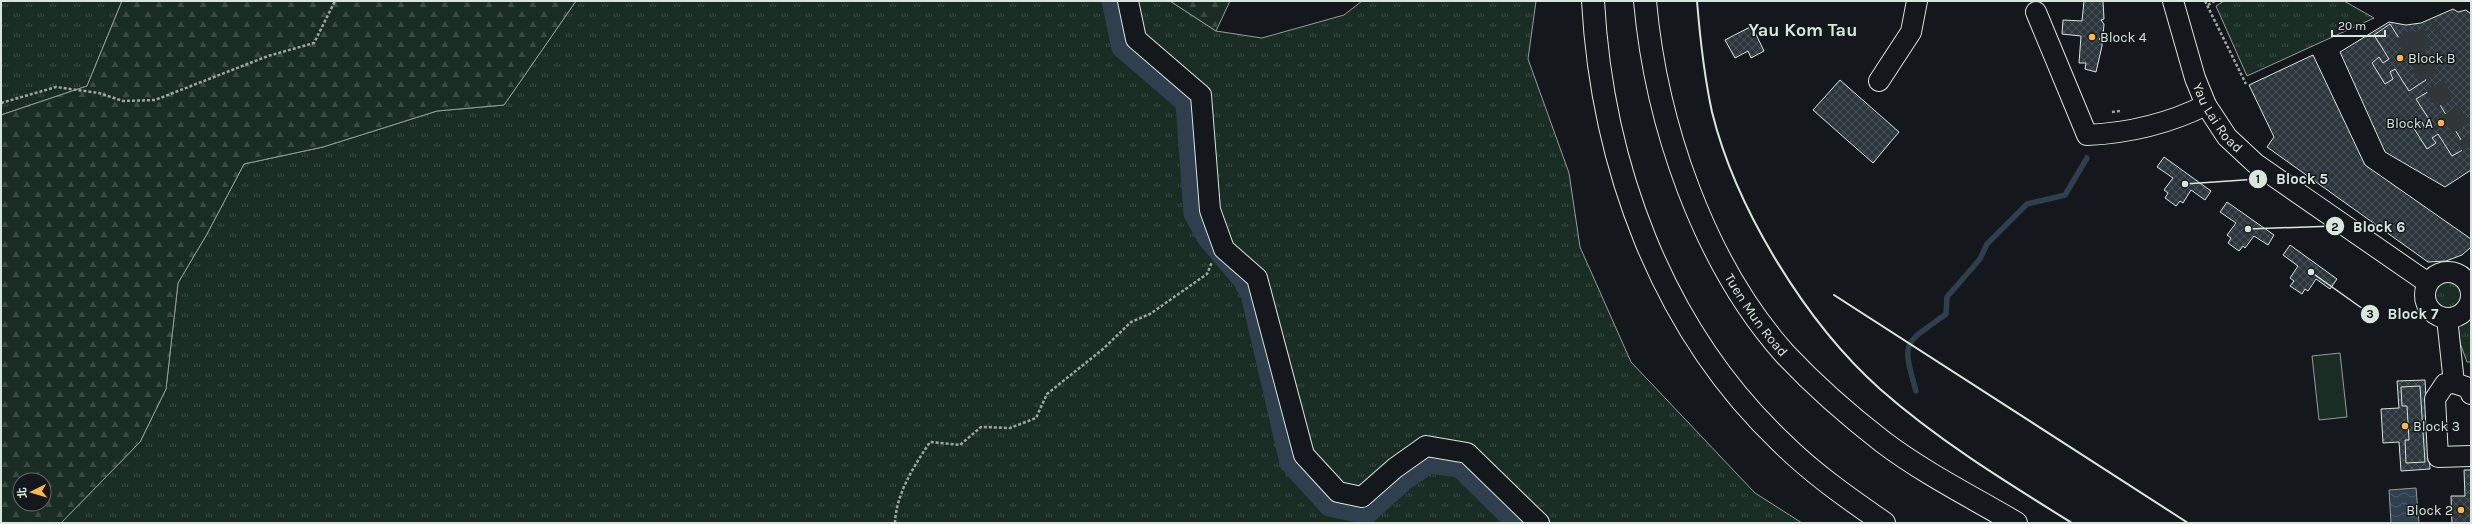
<svg xmlns="http://www.w3.org/2000/svg" width="2472" height="524" font-family="Karla,'Noto Sans TC',sans-serif">
<defs>
<pattern id="grass-tufts" width="24" height="20" patternUnits="userSpaceOnUse"><rect width="24" height="20" fill="#1a2d24"/><path d="M3 7l-1-3M5 7V3M7 7l1-3M15 17l-1-3M17 17v-4M19 17l1-3" fill="none" stroke="#3b4b43"/></pattern>
<pattern id="forest-firs" width="22" height="20" patternUnits="userSpaceOnUse"><rect width="22" height="20" fill="#1a2d24"/><path d="M5 1l3.5 6h-7zM16 11l3.5 6h-7z" fill="#3b4b43"/></pattern>
<pattern id="water-waves" width="16" height="10" patternUnits="userSpaceOnUse"><rect width="16" height="10" fill="#2f3f4d"/><path d="M0 5q4-4 8 0t8 0" fill="none" stroke="#4c5b66"/></pattern>
<pattern id="building-cross-hatch" width="8" height="8" patternUnits="userSpaceOnUse"><rect width="8" height="8" fill="#2c363c"/><path d="M0 0l8 8M0 8l8-8" fill="none" stroke="#4a5358"/></pattern>
</defs>
<rect width="100%" height="100%" fill="#14181c"/>
<g fill="url(#grass-tufts)" stroke="#939e99">
<path d="M1,1H122L87,86L1,115Z"/>
<path d="M576,1H1170L1216,31L1262,38L1344,15L1362,1H1536L1528,59L1569,173L1580,247L1631,362L1755,493L1802,523H61L140,442L166,389L178,283L207,234L244,164L323,147L437,111L504,105Z"/>
<path d="M2224,1H2344L2374,18L2247,76L2216,6Z"/>
<circle cx="2448" cy="295" r="19"/>
<path d="M2471,313V362H2467L2460,343L2458,327Z"/>
</g>
<g fill="url(#forest-firs)" stroke="#939e99" fill-rule="evenodd">
<path d="M122,1H576L504,105L437,111L323,147L244,164L207,234L178,283L166,389L140,442L61,523H1V115L87,86ZM20,480H44V504H20Z"/>
<path d="M1170,1H1230L1216,31Z"/>
</g>
<path fill="#1a2d24" stroke="#939e99" d="M2340,353L2347,417L2319,420L2312,356Z"/>
<path fill="url(#water-waves)" stroke="#939e99" d="M2416,488L2419,523H2391L2389,490Z"/>
<g fill="none" stroke-linecap="round" stroke-linejoin="round">
<path stroke="#2f3f4d" stroke-width="5.5" d="M1916,391C1901,339 1904,345 1946,314L1947,297L1980,259L1987,244L2027,204L2065,195L2087,158"/>
<path stroke="#2f3f4d" stroke-width="19" d="M1111,1L1121,48L1185,103L1193,214L1207,239L1242,280L1250,294L1289,463L1329,507L1367,515L1405,481L1430,464L1459,468L1515,523"/>
</g>
<g fill="url(#building-cross-hatch)" stroke="#d8e6dc">
<path d="M2084,1H2103L2104,19L2101,20L2104,24L2103,36L2099,39L2102,41V46L2096,72L2085,69L2086,63H2079L2081,36L2062,34L2063,20L2082,21Z"/>
<path d="M2453,9L2458,12L2466,10L2471,14V170L2445,187L2385,152L2340,52L2389,22L2406,25L2421,23Z"/>
<path d="M2390,24L2426,80L2409,91L2395,69L2390,72L2393,79L2385,84L2372,63L2379,57L2383,63L2389,59L2374,35Z"/>
<path d="M1752,26L1764,51L1751,58L1748,51L1735,58L1725,40Z"/>
<path d="M2313,55L2365,165L2471,239V247L2462,255L2446,261L2428,262L2267,147L2274,137L2249,85Z"/>
<path d="M1840,80L1899,132L1873,163L1813,110Z"/>
<path d="M2431,90L2466,148L2452,156L2438,134L2432,138L2436,143L2427,149L2413,127L2422,122L2425,128L2432,124L2416,99Z"/>
<path d="M2164,157L2211,191L2205,200L2191,190L2183,203L2180,201L2176,206L2165,198L2168,193L2164,190L2173,178L2157,167Z"/>
<path d="M2227,202L2274,235L2268,245L2254,236L2245,248L2243,246L2239,251L2228,243L2231,238L2227,235L2236,223L2220,212Z"/>
<path d="M2290,245L2337,279L2330,289L2316,279L2308,291L2305,289L2302,294L2290,286L2294,281L2290,278L2298,266L2283,255Z"/>
<path d="M2425,380L2430,469L2401,471L2399,442L2383,443L2381,409L2399,408L2397,381Z"/>
<path d="M2420,386L2425,462L2406,463L2405,440H2409L2407,406H2402L2401,387Z"/>
<path d="M2464,470H2471V523H2452L2451,496H2465Z"/>
</g>
<g fill="none" stroke-linecap="round" stroke-linejoin="round">
<g stroke="#313739" stroke-width="20" stroke-dasharray="20 10" stroke-linecap="butt">
<path d="M2404,34L2471,146"/>
<path d="M2411,47L2438,29"/>
</g>
<defs>
<g id="minor">
<path d="M1128,1L1136,39L1201,95L1210,210L1224,249L1257,278L1304,455L1338,492L1362,497L1395,468L1426,446L1467,453L1539,523"/>
<path id="s1" d="M2173,1L2195,78L2206,105L2227,137L2256,164L2428,283"/>
<path d="M2036,12L2087,135C2130,133 2168,124 2206,105"/>
<path d="M1879,81L1911,32L1917,1"/>
<circle cx="2448" cy="295" r="23"/>
<path d="M2447,318L2454,383"/>
<path d="M2471,394L2469,388L2454,383L2445,384L2435,399L2438,457L2471,456"/>
</g>
<g id="highway">
<path d="M1593,1C1602,164 1661,328 1781,442C1812,473 1848,498 1884,523"/>
<path id="s2" d="M1645,1C1656,123 1703,262 1785,354C1815,386 1848,415 1883,442C1924,473 1972,497 2016,523"/>
</g>
</defs>
<use href="#minor" stroke="#d8e6dc" stroke-width="22"/>
<use href="#highway" stroke="#d8e6dc" stroke-width="24"/>
<g stroke="#9da8a2" stroke-width="2.5" stroke-dasharray="3 2" stroke-linecap="butt">
<path d="M2205,1L2246,84"/>
<path d="M2208,5L2215,1"/>
<path d="M1,103L56,87L99,93L123,101L155,100L268,56L314,43L335,1"/>
<path d="M2112,112L2120,111"/>
<path d="M895,523C896,494 914,466 930,442L960,445L981,427L1010,428L1036,418L1047,394L1103,349L1131,322L1150,314L1207,274L1212,262"/>
</g>
<use href="#minor" stroke="#14181c" stroke-width="20"/>
<use href="#highway" stroke="#14181c" stroke-width="22"/>
<g stroke="#d8e6dc" stroke-width="2">
<path d="M1697,1C1700,38 1704,75 1712,112C1736,209 1806,323 1880,389C1939,441 2006,482 2072,523"/>
<path d="M1834,295L2188,523"/>
</g>
</g>
<g fill="#ffb74d" stroke="#14181c" stroke-width="1.5">
<circle cx="2092" cy="37" r="4"/>
<circle cx="2400" cy="58" r="4"/>
<circle cx="2441" cy="123" r="4"/>
<circle cx="2405" cy="426" r="4"/>
<circle cx="2461" cy="510" r="4"/>
</g>
<g text-anchor="middle" stroke-width="3" stroke-linejoin="round" paint-order="stroke">
<g font-size="14" fill="#d8e6dc" stroke="#14181c" text-anchor="start">
<text x="2100" y="42">Block 4</text>
<text x="2408" y="63">Block B</text>
<text x="2433" y="128" text-anchor="end">Block A</text>
<text x="2413" y="431">Block 3</text>
<text x="2453" y="515" text-anchor="end">Block 2</text>
</g>
<g font-size="14" fill="#d8e6dc" stroke="#14181c">
<text dy="5" stroke="none"><textPath href="#s1" startOffset="126">Yau Lai Road</textPath></text>
<text dy="5" stroke="none"><textPath href="#s2" startOffset="337">Tuen Mun Road</textPath></text>
</g>
<g font-size="18" font-weight="bold" fill="#d8e6dc" stroke="#14181c">
<text x="1803" y="36">Yau Kom Tau</text>
</g>
</g>
<path fill="none" stroke="#d8e6dc" stroke-width="1.5" d="M2185 184L2258 179M2248 229L2335 226M2311 272L2370 314"/>
<g fill="#d8e6dc" stroke="#14181c" stroke-width="1.5">
<circle cx="2185" cy="184" r="4"/>
<circle cx="2248" cy="229" r="4"/>
<circle cx="2311" cy="272" r="4"/>
<circle cx="2258" cy="179" r="10"/>
<circle cx="2335" cy="226" r="10"/>
<circle cx="2370" cy="314" r="10"/>
</g>
<g font-size="12" text-anchor="middle" font-weight="bold" fill="#111">
<text x="2258" y="183">1</text>
<text x="2335" y="231">2</text>
<text x="2370" y="318">3</text>
</g>
<g font-size="15" text-anchor="middle" font-weight="bold" fill="#d8e6dc" stroke="#14181c" stroke-width="3" stroke-linejoin="round" paint-order="stroke">
<text x="2302" y="184">Block 5</text>
<text x="2379" y="232">Block 6</text>
<text x="2413" y="319">Block 7</text>
</g>
<rect width="2472" height="524" fill="none" stroke="#d8e6dc" stroke-width="4"/>
<g transform="translate(32 492) rotate(265)"><circle r="19" fill="#14181c" stroke="#626a69"/>
<path d="M0-3L7 15L0 10L-7 15Z" fill="#ffb74d"/>
<text y="-6" font-size="11" font-weight="bold" text-anchor="middle" fill="#d8e6dc">北</text>
</g>
<path d="M2332 30v6h53v-6" fill="none" stroke="#d8e6dc" stroke-width="2"/>
<text x="2338" y="30" font-size="12" fill="#d8e6dc" stroke="#14181c" stroke-width="3" paint-order="stroke">20 m</text>
</svg>
